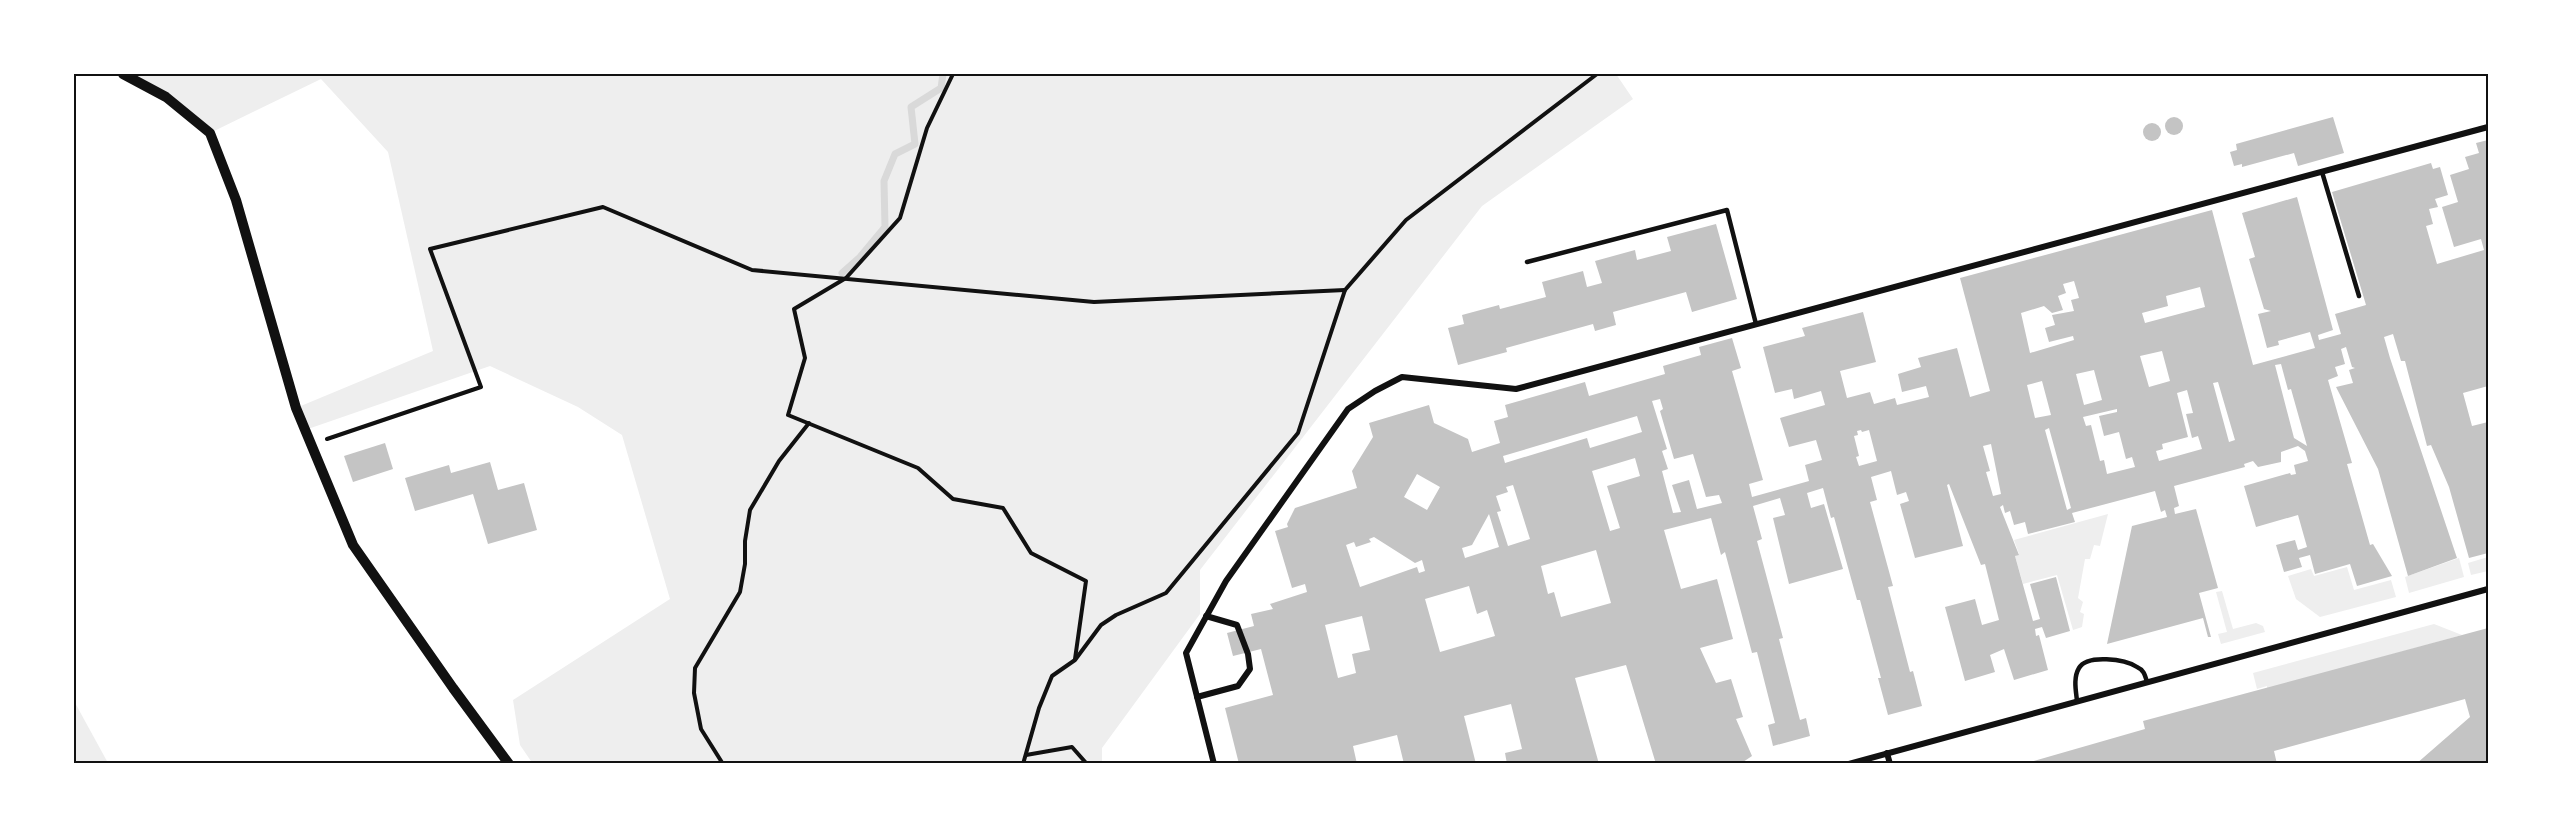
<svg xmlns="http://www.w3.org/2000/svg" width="2562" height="837" font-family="Ubuntu,sans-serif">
<rect width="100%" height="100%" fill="#fff"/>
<g fill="#eee">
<path d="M132,74H1616L1633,99L1482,206L1200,570V614L1102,748V763L533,764L520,745L513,700L670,599L622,435L578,407L490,366L305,430L296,408L433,351L388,152L321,79L210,133Z"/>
<path d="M2108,514L2100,546L2094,545L2090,559H2085L2078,598L2083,602L2080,612L2084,614L2082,627L2073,630L2057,575L2023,584L2015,556L2019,554L2014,540Z"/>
<path d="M2488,557V571L2471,575L2468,563Z"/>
<path d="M2459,558L2464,577L2409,593L2405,577Z"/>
<path d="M2347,567L2354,590L2391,580L2396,597L2320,617L2296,599L2288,576L2311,569L2314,576Z"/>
<path d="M2222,591L2233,629L2256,623L2263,626L2265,632L2221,644L2218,634L2227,632L2216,592Z"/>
<path d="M2434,624L2462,635L2267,689V686L2257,689L2253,673Z"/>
<path d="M74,701L108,763H74Z"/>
</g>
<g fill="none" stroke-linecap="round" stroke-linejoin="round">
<path stroke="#d9d9d9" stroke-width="7" d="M842,273L860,257L885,227L884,181L895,154L915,144L911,107L941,88L943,74"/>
</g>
<g fill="#c4c4c4" fill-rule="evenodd">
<circle cx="2174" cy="126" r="9"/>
<path d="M2333,117L2344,153L2298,166L2294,153L2242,167V164L2234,166L2230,152L2237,150L2236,144Z"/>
<circle cx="2152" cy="132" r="9"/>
<path d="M2488,140V386L2463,393L2472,426L2488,422V553L2469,558L2449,487L2431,445L2427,446L2405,361H2401L2393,334L2384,337L2390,358L2457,558L2408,576L2378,469L2336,387L2353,383L2349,370L2355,368L2352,367L2346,347L2341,349L2345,364L2335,367L2338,376L2328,380L2352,463L2347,464L2370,545L2373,544L2392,576L2357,586L2350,564L2315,574L2310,555L2299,558L2302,567L2284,572L2276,545L2295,540L2298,550L2307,547L2298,515L2256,527L2244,486L2290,473L2291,475L2296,474L2294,465L2308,461L2305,451L2298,446L2281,452V462L2258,467L2253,461L2244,464L2245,467L2174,486L2179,506L2174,508L2175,514L2196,509L2218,588L2199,593L2211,637H2208L2203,618L2107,644L2132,526L2167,517L2165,510L2161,512L2155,491L2072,513L2075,522L2028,534L2025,522L2014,525L2010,511L2005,513L2003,505L2000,507L2019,555L2015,556L2033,621L2040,619L2030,584L2056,577L2070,631L2046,638L2042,627L2035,629L2036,636L2039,635L2048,670L2014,680L2004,649L1990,655L1995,672L1965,681L1945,607L1975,599L1982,625L1999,620L1985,564L1981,565L1949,484L1947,485L1963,546L1915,558L1900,504L1909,501L1906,492L1897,495L1891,471L1871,477L1877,500L1870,502L1893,586L1888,587L1910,672L1913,671L1922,706L1888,715L1878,678H1881L1860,600H1857L1834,517L1831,518L1823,488L1807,493L1811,508L1824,504L1843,569L1789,584L1773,518L1785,515L1780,498L1753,506L1762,539L1757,541L1783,638L1779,639L1800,720L1806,718L1810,736L1773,746L1768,725L1775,723L1757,652L1752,653L1725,552L1721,555L1711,518L1664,530L1681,589L1717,579L1733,639L1700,648L1716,683L1731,679L1743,717L1736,719L1752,756L1740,764H1656L1626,665L1575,678L1599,764H1507L1505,753L1522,749L1511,704L1464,716L1476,764H1404L1397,735L1353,746L1357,764H1239L1225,708L1273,695L1261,649L1233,656L1227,633L1254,626L1251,614L1273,609L1270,604L1307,592L1305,584L1292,588L1275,531L1288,527L1287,524L1295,508L1357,488L1352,471L1373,437L1369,423L1429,405L1434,423L1468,439L1472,452L1500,443L1494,421L1508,417L1505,405L1585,382L1589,396L1665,374L1663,366L1701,355L1699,347L1732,338L1741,368L1732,371L1763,480L1749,484L1752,497L1809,481L1805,465L1822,460L1816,440L1789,447L1780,418L1825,405L1821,391L1794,399L1792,389L1775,393L1763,347L1805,336L1802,328L1863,312L1876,362L1840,371L1847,398L1870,392L1874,404L1895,398L1897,405L1929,397L1926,386L1902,392L1898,374L1921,367L1918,358L1957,348L1970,397L1990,391L1960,278L2212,210L2253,365L2315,348L2310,332L2278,341L2279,345L2267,348L2258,314L2271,311L2264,309L2249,259L2255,257L2242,213L2297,197L2333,330L2318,335L2319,340L2341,334L2335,314L2366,305L2332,192L2431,163L2433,169L2440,167L2448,195L2435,199L2438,207L2429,209L2433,224L2426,226L2437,264L2484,250L2481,239L2454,247L2442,207L2458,202L2450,175L2469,169L2465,157L2479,153L2476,143ZM2074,281L2079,298L2071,300L2074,311L2052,315L2055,325L2045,328L2049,342L2073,336L2074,340L2030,353L2021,313L2044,306L2052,313L2063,310L2058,296L2066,293L2063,284ZM2200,287L2205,307L2145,323L2142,313L2168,306L2166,296ZM2162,351L2170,381L2149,387L2140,356ZM2281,364L2288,390L2291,389L2307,446L2294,438L2275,365ZM2094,370L2102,400L2084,405L2076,374ZM2042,381L2051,415L2035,418L2027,385ZM2218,382L2235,440L2229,442L2213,383ZM2187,390L2193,413L2186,414L2192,438L2198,436L2202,449L2159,461L2156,451L2163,449L2162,444L2188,437L2177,393ZM1660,399L1663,409L1660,411L1674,459L1693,454L1706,497L1719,495L1722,503L1697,509L1689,480L1672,485L1681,512L1673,513L1662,471L1668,469L1662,451L1667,449L1652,401ZM2117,409V412L2099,416L2104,436L2119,432L2126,459L2132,457L2135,467L2107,474L2104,460L2100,461L2091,425L2086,426L2083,417ZM1637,416L1642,432L1590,448L1587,438L1505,463L1503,456ZM2049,428L2071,508L2067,510L2045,430ZM1861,430L1862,432L1869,430L1877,461L1859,466L1856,457L1859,456L1854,436L1858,435L1857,431ZM1991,444L2001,494L1993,496L1986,472L1990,471L1983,446ZM1635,458L1640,476L1607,486L1620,528L1610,531L1592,471ZM1417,474L1440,487L1427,510L1404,497ZM1513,485L1530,539L1508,546L1497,512L1501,511L1496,496L1508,492L1506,487ZM1489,514L1499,547L1465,558L1462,548L1472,545ZM1374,537L1415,563L1422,560L1425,571L1419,573L1417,567L1360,587L1346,545L1354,542L1356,547L1371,542L1369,539ZM1596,550L1611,603L1561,617L1554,592L1548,594L1541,566ZM1469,586L1477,614L1487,610L1495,636L1440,652L1425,599ZM1362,616L1370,650L1352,654L1356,673L1338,678L1325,625Z"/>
<path d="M1716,224L1737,299L1692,312L1686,292L1613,312L1616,325L1595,331L1593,324L1506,348L1507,352L1458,365L1448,328L1464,324L1462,315L1499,305L1500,309L1546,297L1542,282L1583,271L1587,287L1602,283L1595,261L1635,250L1637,260L1671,251L1667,237Z"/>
<path d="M385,443L393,469L353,482L344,456Z"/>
<path d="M490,462L498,490L524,483L537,530L488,544L473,494L415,511L405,478L449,465L451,473Z"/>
<path d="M2488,628V764H2416L2470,717L2465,699L2274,751L2277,764H2023L2145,729L2143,721Z"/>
</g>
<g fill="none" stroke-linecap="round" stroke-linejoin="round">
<g stroke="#111" stroke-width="4">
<path d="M953,74L927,128L900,218L846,278L794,309L805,358L788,415L918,468L953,499L1003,508L1031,553L1086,581L1075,659"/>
<path d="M327,439L481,387L430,249L603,207L752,270L1094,302L1345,290"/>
<path d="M1026,755L1072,747L1087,764"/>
<path d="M723,764L701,729L694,693L695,668L740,592L745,564V541L750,510L779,461L809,423"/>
<path d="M1023,764L1039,708L1052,676L1075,660L1101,625L1116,615L1166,593L1298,433L1345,290L1406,220L1597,74"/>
</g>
<g stroke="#111" stroke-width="4.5">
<path d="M2322,172L2359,296"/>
<path d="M1527,262L1727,210L1756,324"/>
<path d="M2077,701C2076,691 2073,678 2079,668C2087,654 2125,659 2137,667C2144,670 2145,675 2147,682"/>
</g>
<g stroke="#111" stroke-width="6">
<path d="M1197,697L1238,686L1250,669L1248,654L1237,625L1206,616"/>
<path d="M1887,753L1890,764"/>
<path d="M1214,764L1186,653L1226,581L1348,409L1375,391L1402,377L1516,389L2488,127"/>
<path d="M1849,764L2488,589"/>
</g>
<path stroke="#111" stroke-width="10" d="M123,74L166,97L210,133L236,200L296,408L353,545L453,688L509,764"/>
</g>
<rect width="2562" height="837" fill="none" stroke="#ffffff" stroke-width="150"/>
<rect x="75" y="75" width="2412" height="687" fill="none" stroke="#111" stroke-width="2"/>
</svg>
